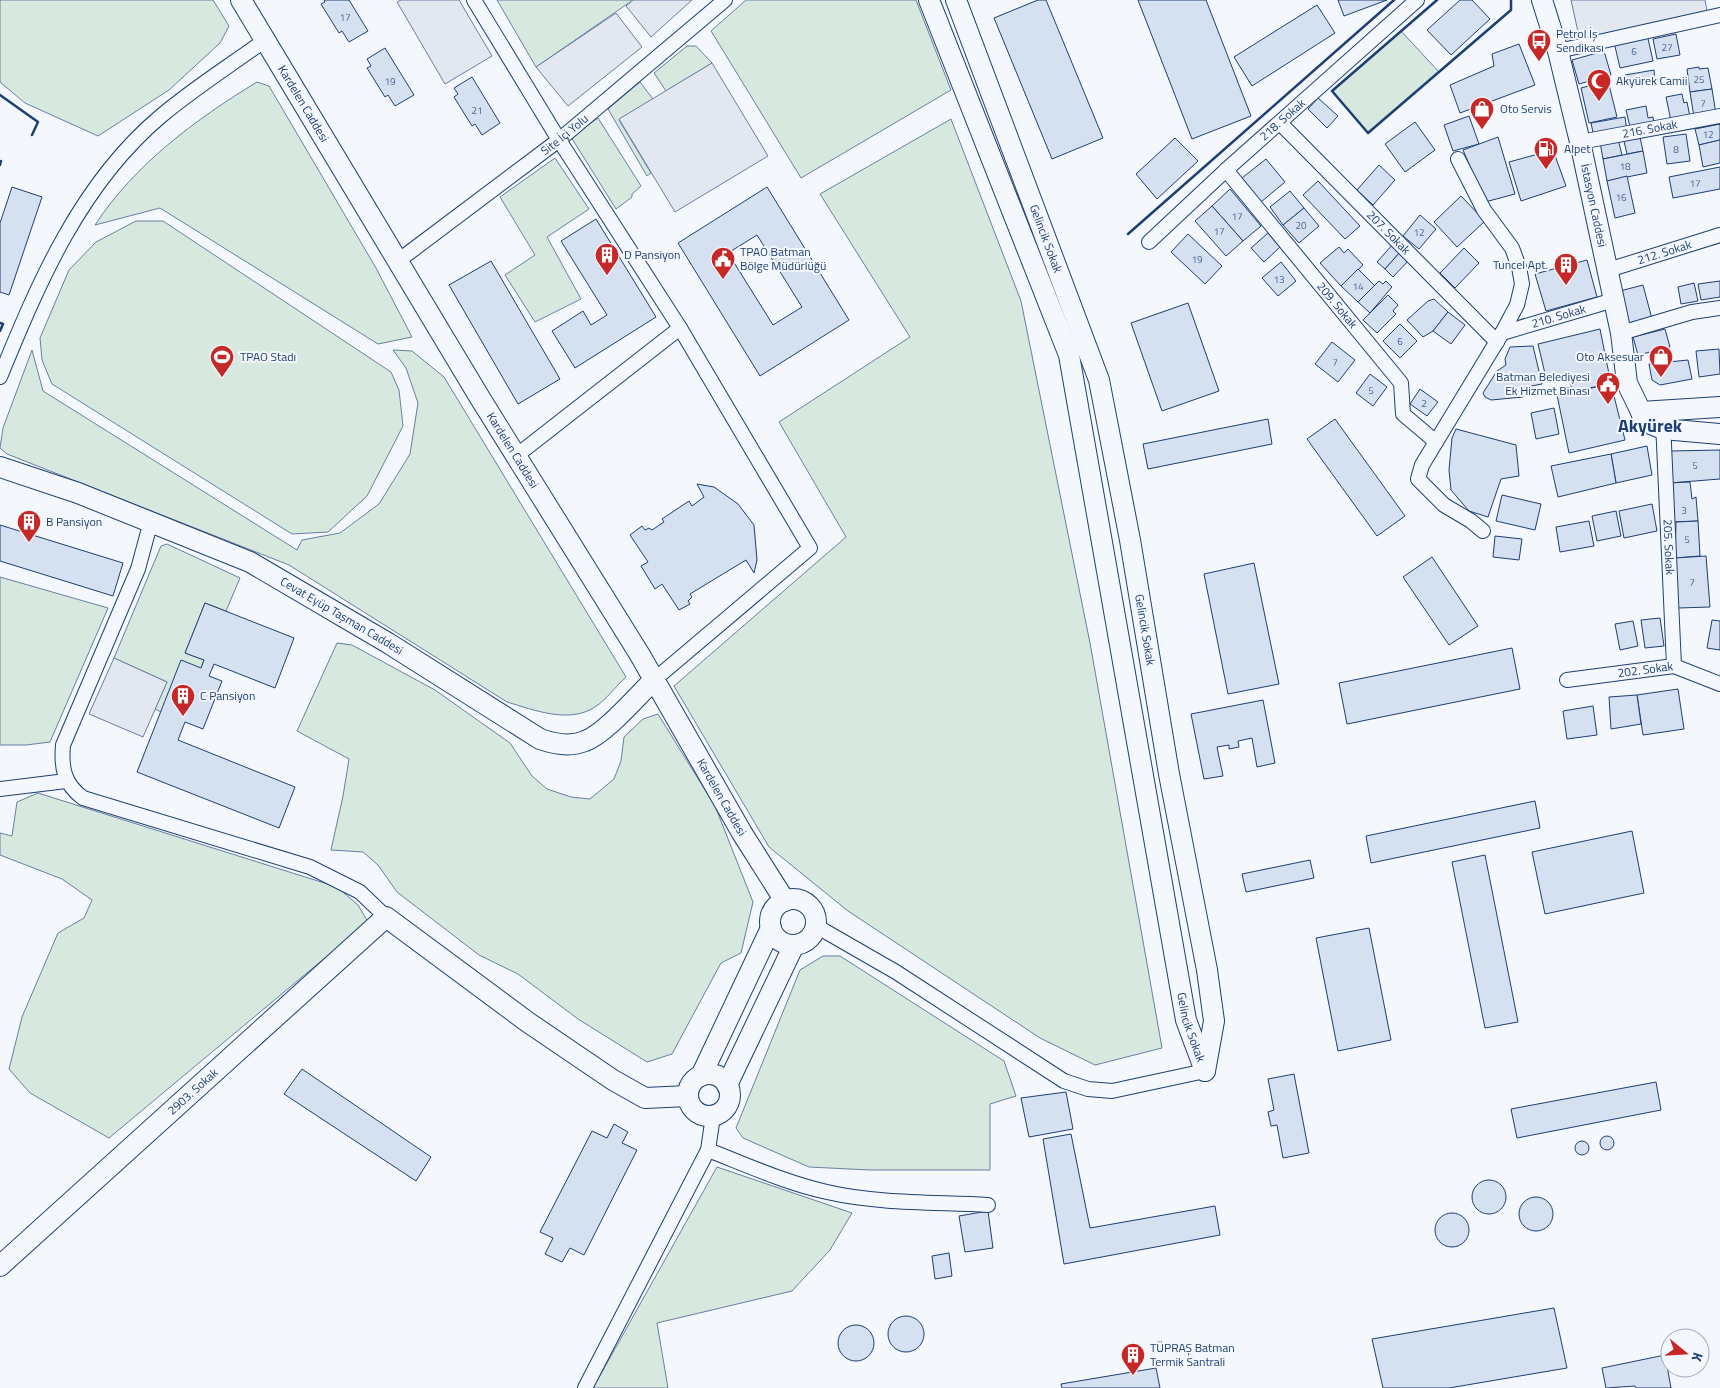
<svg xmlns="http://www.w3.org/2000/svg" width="1720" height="1388" font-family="'Titillium Web',sans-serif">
<rect width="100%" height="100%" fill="#f4f7fb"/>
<g fill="#d7e8df" stroke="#687fa3">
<path d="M0,0H213L229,26L220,43L169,90L98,136L25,103L0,82Z"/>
<path d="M497,0H633L536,67Z"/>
<path d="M746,0H916L951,90L801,178L711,31Z"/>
<path d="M1401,31L1439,72L1368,133L1332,91Z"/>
<path d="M687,46H696L712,63L666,91L654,73Z"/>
<path d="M257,82L269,86L376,268L412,337L378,344L160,208L95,225C134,165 196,119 257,82Z"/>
<path d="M640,82L653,99L619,120L651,173L647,176L608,109Z"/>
<path d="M598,118L641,186L632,194V197L616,209L571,137Z"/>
<path d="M951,119L1021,301L1090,643L1162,1048L1095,1065L1040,1038L848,911L769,847L674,686L846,537L779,422L910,337L820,194Z"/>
<path d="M555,158L589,209L547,237L581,299L535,322L505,275L535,255L500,197Z"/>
<path d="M136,221H163L391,372L399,390L403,426L367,496L328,532L292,534L52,384L42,360L40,338L69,270L96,242Z"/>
<path d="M32,350L43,391L297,550L302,540L340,533L379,504L410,454L418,403L406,368L393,350L412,351L444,377L626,677C616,686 606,700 595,707C569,724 534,710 507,702L289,565L7,454L0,448L3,428Z"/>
<path d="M167,544L240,578L226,611L205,603L185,653L204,660L201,668L161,712L155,709L167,682L114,658L161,546Z"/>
<path d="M0,577L108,608L50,742L26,745H0Z"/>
<path d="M337,643L352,645L435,690L510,743L532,776L547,789L571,797L590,799L614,779L621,761L624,737L643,719L658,714L715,806L753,902L741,953L721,963L672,1054L647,1062L578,1019L518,974L479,955L397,892L378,865L363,852L331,850L343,796L349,759L297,731Z"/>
<path d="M38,793L337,887L358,905L368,922L109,1138L30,1093L9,1069L22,1017L58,933L84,918L92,900L62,879L0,855V833L12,836L17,802Z"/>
<path d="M823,956H840L1004,1061L1016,1096L990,1104V1170H870L809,1167L743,1138L736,1128L800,970Z"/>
<path d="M717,1167L852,1213L830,1250L792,1291L657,1323L668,1388H593Z"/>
</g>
<g fill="#e3e8f0" stroke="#687fa3">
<path d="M401,0H459L492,56L445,84L397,2Z"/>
<path d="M633,0H692L651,37L626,6Z"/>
<path d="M1571,0H1705L1708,16L1580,41Z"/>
<path d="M616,13L642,47L568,106L536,67Z"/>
<path d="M712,63L768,156L675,212L619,119Z"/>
<path d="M114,658L167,682L143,737L89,714Z"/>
</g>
<g fill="#d5e0f0" stroke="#1d3f73" fill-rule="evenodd">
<path d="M324,0H349L368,31L349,42L342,31L339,33L321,4L325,2Z"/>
<path d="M1038,0H1046L1103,138L1052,159L994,18Z"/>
<path d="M1138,0H1206L1251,116L1192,139Z"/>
<path d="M1338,0H1387L1344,16Z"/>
<path d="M1460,0H1472L1490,19L1451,55L1427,30Z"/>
<path d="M1317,5L1335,33L1252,86L1234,57Z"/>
<path d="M1647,34L1653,61L1620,68L1614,42Z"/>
<path d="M1676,34L1680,55L1657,59L1653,39Z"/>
<path d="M1519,44L1535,85L1460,113L1450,85L1494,66L1492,54Z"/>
<path d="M385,48L414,95L395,106L388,95L385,97L367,68L371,66L367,59Z"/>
<path d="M1604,51L1611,75L1579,84L1572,60Z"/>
<path d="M1699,67V69L1708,68L1712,89L1690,92L1687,69Z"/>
<path d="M1654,70L1655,82L1633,86L1632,79L1625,80V75Z"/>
<path d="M472,77L500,123L482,135L475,124L472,126L454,97L458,94L454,88Z"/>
<path d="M1608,81L1617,117L1589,123L1581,88Z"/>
<path d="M1712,89L1716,114L1694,117L1690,92Z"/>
<path d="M1682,94L1684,103L1687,102L1690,117L1671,121L1666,97Z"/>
<path d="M1318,98L1338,116L1327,128L1308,109Z"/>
<path d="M1646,106L1648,118L1653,117L1654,123L1630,127L1626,110Z"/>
<path d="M1469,116L1479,144L1453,151L1444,125Z"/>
<path d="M1625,117L1627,131L1594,137L1591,123Z"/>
<path d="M1415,122L1435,150L1405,172L1385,144Z"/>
<path d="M1720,124V140L1699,145L1695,129Z"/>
<path d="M1639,133L1643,151L1627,154L1623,137Z"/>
<path d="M1686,134L1690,161L1667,164L1663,137Z"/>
<path d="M1498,137L1515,194L1485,202L1463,150Z"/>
<path d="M1175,138L1198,161L1157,199L1136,174Z"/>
<path d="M1618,139L1622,155L1603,159L1600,142Z"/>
<path d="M1720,140V163L1703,167L1699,145Z"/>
<path d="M1553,150L1566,186L1521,201L1509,162Z"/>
<path d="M1643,151L1647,173L1607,181L1603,159Z"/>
<path d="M1266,159L1285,182L1261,202L1242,178Z"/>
<path d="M1379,165L1395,180L1373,205L1357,190Z"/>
<path d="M1720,167V189L1673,198L1669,177Z"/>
<path d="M1627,176L1635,213L1615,218L1607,181Z"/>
<path d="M1318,181L1360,226L1345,239L1303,195Z"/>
<path d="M12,187L42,197L9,295L0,292V223Z"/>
<path d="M767,187L849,320L760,376L678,243ZM757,235L802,307L773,325L728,253Z"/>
<path d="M1230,189L1261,226L1243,241L1212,206Z"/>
<path d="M1290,191L1304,208L1283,225L1270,207Z"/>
<path d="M1461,196L1485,221L1457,247L1434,222Z"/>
<path d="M1212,206L1243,241L1226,256L1195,221Z"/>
<path d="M1304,208L1319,226L1299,243L1283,225Z"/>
<path d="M1420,215L1436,229L1419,249L1403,236Z"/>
<path d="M596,219L656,317L575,368L552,331L583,311L591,325L607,315L561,241Z"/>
<path d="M1268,233L1280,247L1264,262L1251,248Z"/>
<path d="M1188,234L1222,266L1205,284L1171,252Z"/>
<path d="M1393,244L1401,251L1385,269L1377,262Z"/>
<path d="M1339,247L1344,253L1348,249L1363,265L1341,286L1320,263Z"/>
<path d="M1464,248L1479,263L1455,288L1440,273Z"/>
<path d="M1401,251L1409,260L1393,277L1385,269Z"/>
<path d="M1587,260L1597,297L1546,311L1535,274Z"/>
<path d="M491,261L560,379L518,404L449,285Z"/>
<path d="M1281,262L1296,281L1278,296L1262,278Z"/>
<path d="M1358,269L1375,286L1358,302L1341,286Z"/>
<path d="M1379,281L1383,284L1386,281L1392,287L1370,313L1358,302Z"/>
<path d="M1720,281V297L1701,300L1698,284Z"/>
<path d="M1694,283L1698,301L1681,304L1678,287Z"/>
<path d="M1643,285L1652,319L1629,325L1620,291Z"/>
<path d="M1388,295L1398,305L1393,311L1396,314L1377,333L1363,320Z"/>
<path d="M1434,299L1448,312L1433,331L1423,337L1407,320L1428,301Z"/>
<path d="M1188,303L1219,391L1162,411L1131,323Z"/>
<path d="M1448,312L1465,325L1451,344L1433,331Z"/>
<path d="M1400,324L1417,341L1400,358L1383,341Z"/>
<path d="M1600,329L1611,384L1572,391L1569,377L1547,382L1538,344Z"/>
<path d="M1665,329L1670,347L1638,355L1633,337Z"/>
<path d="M1332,342L1355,360L1338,382L1315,364Z"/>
<path d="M1533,346L1542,384L1521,388L1523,397L1491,400L1485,397L1483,393L1497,371L1506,365L1505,359L1510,347Z"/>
<path d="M1719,349L1720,374L1699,377L1696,351Z"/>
<path d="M1688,360L1692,379L1660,385L1652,380L1649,364Z"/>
<path d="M1370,374L1387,387L1373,406L1356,393Z"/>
<path d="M1611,384L1625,440L1569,453L1557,395Z"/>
<path d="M1420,389L1438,402L1427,416L1410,404Z"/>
<path d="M1554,408L1559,434L1536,439L1531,413Z"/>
<path d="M1268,419L1272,444L1148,469L1143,444Z"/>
<path d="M1335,419L1405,516L1377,536L1307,439Z"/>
<path d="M1456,429L1516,445L1519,476L1501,479L1488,517L1469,511L1451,490L1449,470L1452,438Z"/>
<path d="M1647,446L1652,475L1616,483L1611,454Z"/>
<path d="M1720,450V479L1669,483L1670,451Z"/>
<path d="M1611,454L1616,483L1558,497L1551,466Z"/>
<path d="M1690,482L1692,499L1696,497L1698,521L1671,522L1669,483Z"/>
<path d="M697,484L714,487L738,504L754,525L757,560L754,573L746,560L690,594L692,597L688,601L690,604L679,610L662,584L655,589L641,566L648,562L630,535L642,526L645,530L649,528L652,530L664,522L662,519L689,501L692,506L704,497Z"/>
<path d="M1502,495L1541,504L1535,530L1496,521Z"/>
<path d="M1652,504L1657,531L1624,538L1619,511Z"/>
<path d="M1616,511L1621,536L1597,541L1592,516Z"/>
<path d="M1589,521L1594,546L1560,552L1556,527Z"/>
<path d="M1698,521L1700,556L1675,558L1676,522Z"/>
<path d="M0,525L123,563L113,596L0,561Z"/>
<path d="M1495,536L1522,539L1519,560L1493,557Z"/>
<path d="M1706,556L1710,607L1678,608L1675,558Z"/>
<path d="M1432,557L1478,626L1449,645L1403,577Z"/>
<path d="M1254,563L1279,684L1228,694L1204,574Z"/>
<path d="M205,603L294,638L275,688L214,664L209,676L222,681L203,729L185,722L178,740L295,787L279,828L137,772L181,660L201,668L204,660L185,653Z"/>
<path d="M1660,618L1664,646L1645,648L1641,620Z"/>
<path d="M1712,620L1720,621V650L1707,648Z"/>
<path d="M1633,621L1638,646L1620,650L1615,624Z"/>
<path d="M1512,648L1520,689L1347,724L1339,683Z"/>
<path d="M1678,689L1684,729L1643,735L1637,695Z"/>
<path d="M1637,695L1641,724L1611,729L1609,697Z"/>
<path d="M1263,700L1275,763L1257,767L1252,738L1238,741L1239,747L1229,749V745L1217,747L1223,776L1204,779L1191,714Z"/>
<path d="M1593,706L1597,735L1567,739L1563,711Z"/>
<path d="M1535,801L1540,828L1371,863L1366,836Z"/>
<path d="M1632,831L1644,893L1545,914L1532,852Z"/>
<path d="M1485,855L1518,1022L1485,1028L1452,862Z"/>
<path d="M1310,860L1314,878L1246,892L1242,874Z"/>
<path d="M1369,928L1391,1040L1338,1051L1316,938Z"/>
<path d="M302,1069L431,1157L416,1181L284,1094Z"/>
<path d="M1294,1074L1309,1153L1283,1158L1277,1125L1271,1126L1268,1112L1274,1110L1268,1079Z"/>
<path d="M1656,1082L1661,1110L1517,1138L1511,1109Z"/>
<path d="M1066,1092L1073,1129L1029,1137L1021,1098Z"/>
<path d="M614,1124L628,1132L622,1143L637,1150L584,1255L570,1248L562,1262L545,1254L553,1238L540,1232L592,1131L607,1138Z"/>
<path d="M1071,1134L1090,1228L1215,1206L1220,1235L1064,1264L1043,1139Z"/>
<circle cx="1607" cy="1143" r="7"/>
<circle cx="1582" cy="1148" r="7"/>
<circle cx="1489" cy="1197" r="17"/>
<circle cx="1536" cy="1214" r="17"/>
<path d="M988,1211L993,1248L965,1252L959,1216Z"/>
<circle cx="1452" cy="1230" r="17"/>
<path d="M949,1253L952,1276L935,1279L932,1256Z"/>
<path d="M1554,1308L1567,1368L1449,1388H1383L1372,1339Z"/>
<circle cx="906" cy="1334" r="18"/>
<circle cx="856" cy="1343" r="18"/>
<path d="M1665,1355L1671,1388H1636L1635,1386L1606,1388L1602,1368Z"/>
<path d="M1156,1368L1160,1388H1062L1061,1384Z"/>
</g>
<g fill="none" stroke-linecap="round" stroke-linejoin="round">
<defs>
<g id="street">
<path d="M474,0L559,140L680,328L810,548L654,680"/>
<path d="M1558,51L1720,15"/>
<path id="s1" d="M1280,123L1497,342"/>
<path id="s2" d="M1580,142L1720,116"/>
<path d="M1458,159L1484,210L1512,248L1519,267L1522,284L1517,305L1502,333L1422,465L1418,479L1444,505L1471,521L1483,531"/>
<path id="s3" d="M1226,170L1401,383L1403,414L1436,442"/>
<path id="s4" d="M1149,242L1226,170L1417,0"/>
<path id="s5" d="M398,261L559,140L725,0"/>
<path id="s6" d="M1608,270L1720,235"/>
<path id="s7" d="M1502,333L1614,300"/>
<path d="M1621,333L1692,312L1720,308"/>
<path d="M0,377C39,282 80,184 161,116C194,88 231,65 265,40"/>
<path id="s8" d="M1663,422L1674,666"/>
<path d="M516,456L680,328"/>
<path d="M151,521L138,569L63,745C61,768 64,784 83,798L310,867L360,892L386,917"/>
<path id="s9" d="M1567,680L1674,666L1720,684"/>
<path d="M0,789L66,781"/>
<path d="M816,926L896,972L1064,1081L1088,1089L1112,1091L1205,1071"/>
<path d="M708,1150C747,1165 786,1183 827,1192C879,1204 935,1202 988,1205"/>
<path d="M585,1388L708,1150L713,1116"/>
</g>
<g id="secondary">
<path id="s10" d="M241,0L480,398L640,655L742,833L785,901"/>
<path id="s11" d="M929,0L1069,355L1186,1020L1205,1071"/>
<path id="s12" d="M956,0L1099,380L1130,540L1169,774L1207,970L1214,1021L1205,1071"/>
<path id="s13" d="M1542,0L1558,51L1580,142L1621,333L1627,383L1646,422L1663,429L1720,434"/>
<path d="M1641,412L1720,407"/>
<path id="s14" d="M0,467L78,493L250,562L388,643L540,739C554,744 571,747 585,741C605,734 637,696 654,680"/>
<circle cx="793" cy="922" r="23"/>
<circle cx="709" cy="1095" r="21"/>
<path d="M701,1076L771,928"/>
<path d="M727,1085L794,945"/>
<path id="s15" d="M0,1266L386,917L529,1023L613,1080L645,1098L688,1096"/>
</g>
</defs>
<use href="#street" stroke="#1d3f73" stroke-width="16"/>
<use href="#secondary" stroke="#1d3f73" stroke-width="22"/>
<use href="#street" stroke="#f4f7fb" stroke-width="14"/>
<use href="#secondary" stroke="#f4f7fb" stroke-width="20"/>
<g stroke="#1d3f73" stroke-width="2.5">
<path d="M1437,0L1332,91L1368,133L1511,10V0"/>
<path d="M0,95L38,122L32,135"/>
<path d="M0,165L1,161"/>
<path d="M1128,234L1394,0"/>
<path d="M0,323L3,324L0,331"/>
</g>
</g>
<defs>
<symbol id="bus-pin" viewBox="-11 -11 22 30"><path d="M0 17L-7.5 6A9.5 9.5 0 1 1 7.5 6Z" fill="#c62828" stroke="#f4f7fb"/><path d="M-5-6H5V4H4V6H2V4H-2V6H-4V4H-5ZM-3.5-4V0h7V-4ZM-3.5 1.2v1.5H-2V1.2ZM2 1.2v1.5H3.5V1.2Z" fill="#fff"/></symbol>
<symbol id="mosque-pin" viewBox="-11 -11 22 30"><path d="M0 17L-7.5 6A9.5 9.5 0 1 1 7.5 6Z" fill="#c62828" stroke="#f4f7fb"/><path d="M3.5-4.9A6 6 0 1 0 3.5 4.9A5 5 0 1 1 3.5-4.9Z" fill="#fff"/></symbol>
<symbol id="shop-pin" viewBox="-11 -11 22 30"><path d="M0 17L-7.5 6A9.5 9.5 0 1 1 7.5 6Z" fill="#c62828" stroke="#f4f7fb"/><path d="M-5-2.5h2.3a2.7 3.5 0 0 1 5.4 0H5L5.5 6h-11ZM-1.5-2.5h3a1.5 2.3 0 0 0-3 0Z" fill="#fff"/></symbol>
<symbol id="fuel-pin" viewBox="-11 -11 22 30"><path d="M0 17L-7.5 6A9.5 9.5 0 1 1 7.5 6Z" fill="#c62828" stroke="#f4f7fb"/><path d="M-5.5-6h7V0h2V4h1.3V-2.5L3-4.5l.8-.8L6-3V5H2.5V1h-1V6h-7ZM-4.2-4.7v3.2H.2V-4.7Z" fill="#fff"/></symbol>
<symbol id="building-pin" viewBox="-11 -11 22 30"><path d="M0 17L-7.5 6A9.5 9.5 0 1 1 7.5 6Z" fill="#c62828" stroke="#f4f7fb"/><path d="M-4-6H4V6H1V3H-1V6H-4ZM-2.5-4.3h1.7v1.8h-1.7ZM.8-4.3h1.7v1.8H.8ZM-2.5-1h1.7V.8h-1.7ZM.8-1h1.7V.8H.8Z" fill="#fff"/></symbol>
<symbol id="civic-pin" viewBox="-11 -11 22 30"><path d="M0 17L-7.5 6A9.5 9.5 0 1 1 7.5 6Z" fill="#c62828" stroke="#f4f7fb"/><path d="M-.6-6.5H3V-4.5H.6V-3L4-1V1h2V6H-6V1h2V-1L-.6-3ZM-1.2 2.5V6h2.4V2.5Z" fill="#fff"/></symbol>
<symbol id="stadium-pin" viewBox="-11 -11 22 30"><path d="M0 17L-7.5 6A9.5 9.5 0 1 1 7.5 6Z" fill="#c62828" stroke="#f4f7fb"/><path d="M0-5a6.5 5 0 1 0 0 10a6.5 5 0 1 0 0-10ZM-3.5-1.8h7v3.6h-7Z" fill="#fff"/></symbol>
</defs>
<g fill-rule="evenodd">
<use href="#bus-pin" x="1525" y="27" width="28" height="38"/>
<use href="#mosque-pin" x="1585" y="67" width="28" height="38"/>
<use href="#shop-pin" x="1468" y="95" width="28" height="38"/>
<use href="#fuel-pin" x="1532" y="135" width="28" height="38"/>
<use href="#building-pin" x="593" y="241" width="28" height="38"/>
<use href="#civic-pin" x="709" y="245" width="28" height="38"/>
<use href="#building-pin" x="1552" y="251" width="28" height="38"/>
<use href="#stadium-pin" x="208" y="343" width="28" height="38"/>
<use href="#shop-pin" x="1647" y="343" width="28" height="38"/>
<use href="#civic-pin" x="1594" y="370" width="28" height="38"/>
<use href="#building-pin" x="15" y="508" width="28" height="38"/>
<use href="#building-pin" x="169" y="682" width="28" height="38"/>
<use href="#building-pin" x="1119" y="1341" width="28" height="38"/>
</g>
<g text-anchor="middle" stroke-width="4" stroke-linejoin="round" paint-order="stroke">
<g font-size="10" fill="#4b6792">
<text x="345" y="21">17</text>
<text x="1667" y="51">27</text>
<text x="1634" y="55">6</text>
<text x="1699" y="83">25</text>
<text x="390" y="85">19</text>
<text x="1703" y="107">7</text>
<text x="477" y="114">21</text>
<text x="1708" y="138">12</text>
<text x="1676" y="153">8</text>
<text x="1625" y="170">18</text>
<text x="1695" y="187">17</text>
<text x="1621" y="201">16</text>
<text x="1237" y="220">17</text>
<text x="1301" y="229">20</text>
<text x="1219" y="235">17</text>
<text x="1419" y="236">12</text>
<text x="1197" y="263">19</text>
<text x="1279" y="283">13</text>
<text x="1358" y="290">14</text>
<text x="1400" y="345">6</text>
<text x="1335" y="366">7</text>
<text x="1371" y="394">5</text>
<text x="1424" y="407">2</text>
<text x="1695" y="469">5</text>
<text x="1684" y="514">3</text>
<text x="1687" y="543">5</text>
<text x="1692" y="586">7</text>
</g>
<g font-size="12" fill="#1d3f73" stroke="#f4f7fb" text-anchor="start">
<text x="1556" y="38">Petrol İş<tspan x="1556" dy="14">Sendikası</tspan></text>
<text x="1616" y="85">Akyürek Camii</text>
<text x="1500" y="113">Oto Servis</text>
<text x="1564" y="153">Alpet</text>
<text x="740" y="256">TPAO Batman<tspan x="740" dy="14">Bölge Müdürlüğü</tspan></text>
<text x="624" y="259">D Pansiyon</text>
<text x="1548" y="269" text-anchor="end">Tuncel Apt.</text>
<text x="240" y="361">TPAO Stadı</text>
<text x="1644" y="361" text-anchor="end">Oto Aksesuar</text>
<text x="1590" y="381" text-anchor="end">Batman Belediyesi<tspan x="1590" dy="14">Ek Hizmet Binası</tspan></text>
<text x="46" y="526">B Pansiyon</text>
<text x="200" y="700">C Pansiyon</text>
<text x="1150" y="1352">TÜPRAŞ Batman<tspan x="1150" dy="14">Termik Santrali</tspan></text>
</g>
<g font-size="12" fill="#1d3f73" stroke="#f4f7fb">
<text dy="4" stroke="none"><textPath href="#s10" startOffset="121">Kardelen Caddesi</textPath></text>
<text dy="4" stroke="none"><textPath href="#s4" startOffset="181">218. Sokak</textPath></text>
<text dy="4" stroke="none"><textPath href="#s2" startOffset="71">216. Sokak</textPath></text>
<text dy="4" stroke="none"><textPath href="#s5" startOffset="209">Site İçi Yolu</textPath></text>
<text dy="4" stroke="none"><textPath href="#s13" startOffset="212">İstasyon Caddesi</textPath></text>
<text dy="4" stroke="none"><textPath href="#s1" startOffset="154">207. Sokak</textPath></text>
<text dy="4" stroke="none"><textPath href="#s12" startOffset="255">Gelincik Sokak</textPath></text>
<text dy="4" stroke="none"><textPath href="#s6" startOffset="59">212. Sokak</textPath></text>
<text dy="4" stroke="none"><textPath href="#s3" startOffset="175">209. Sokak</textPath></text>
<text dy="4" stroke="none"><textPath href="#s7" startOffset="59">210. Sokak</textPath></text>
<text dy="4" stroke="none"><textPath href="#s10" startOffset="526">Kardelen Caddesi</textPath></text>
<text dy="4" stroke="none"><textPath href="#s8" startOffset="125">205. Sokak</textPath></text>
<text dy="4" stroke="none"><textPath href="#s14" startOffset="374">Cevat Eyüp Taşman Caddesi</textPath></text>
<text dy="4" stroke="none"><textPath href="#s12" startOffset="660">Gelincik Sokak</textPath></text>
<text dy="4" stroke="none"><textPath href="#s9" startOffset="79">202. Sokak</textPath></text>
<text dy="4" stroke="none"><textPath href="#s10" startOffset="931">Kardelen Caddesi</textPath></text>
<text dy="4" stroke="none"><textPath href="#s11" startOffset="1065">Gelincik Sokak</textPath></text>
<text dy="4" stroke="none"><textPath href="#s15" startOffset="260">2903. Sokak</textPath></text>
</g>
<g font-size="18" font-weight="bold" fill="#1d3f73" stroke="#f4f7fb">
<text x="1650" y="432">Akyürek</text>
</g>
</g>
<g transform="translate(1685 1353) rotate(108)"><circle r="24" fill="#f4f7fb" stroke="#9eadc5"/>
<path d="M0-4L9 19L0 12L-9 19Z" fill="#c62828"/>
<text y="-8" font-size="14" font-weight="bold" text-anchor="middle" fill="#1d3f73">K</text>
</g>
</svg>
